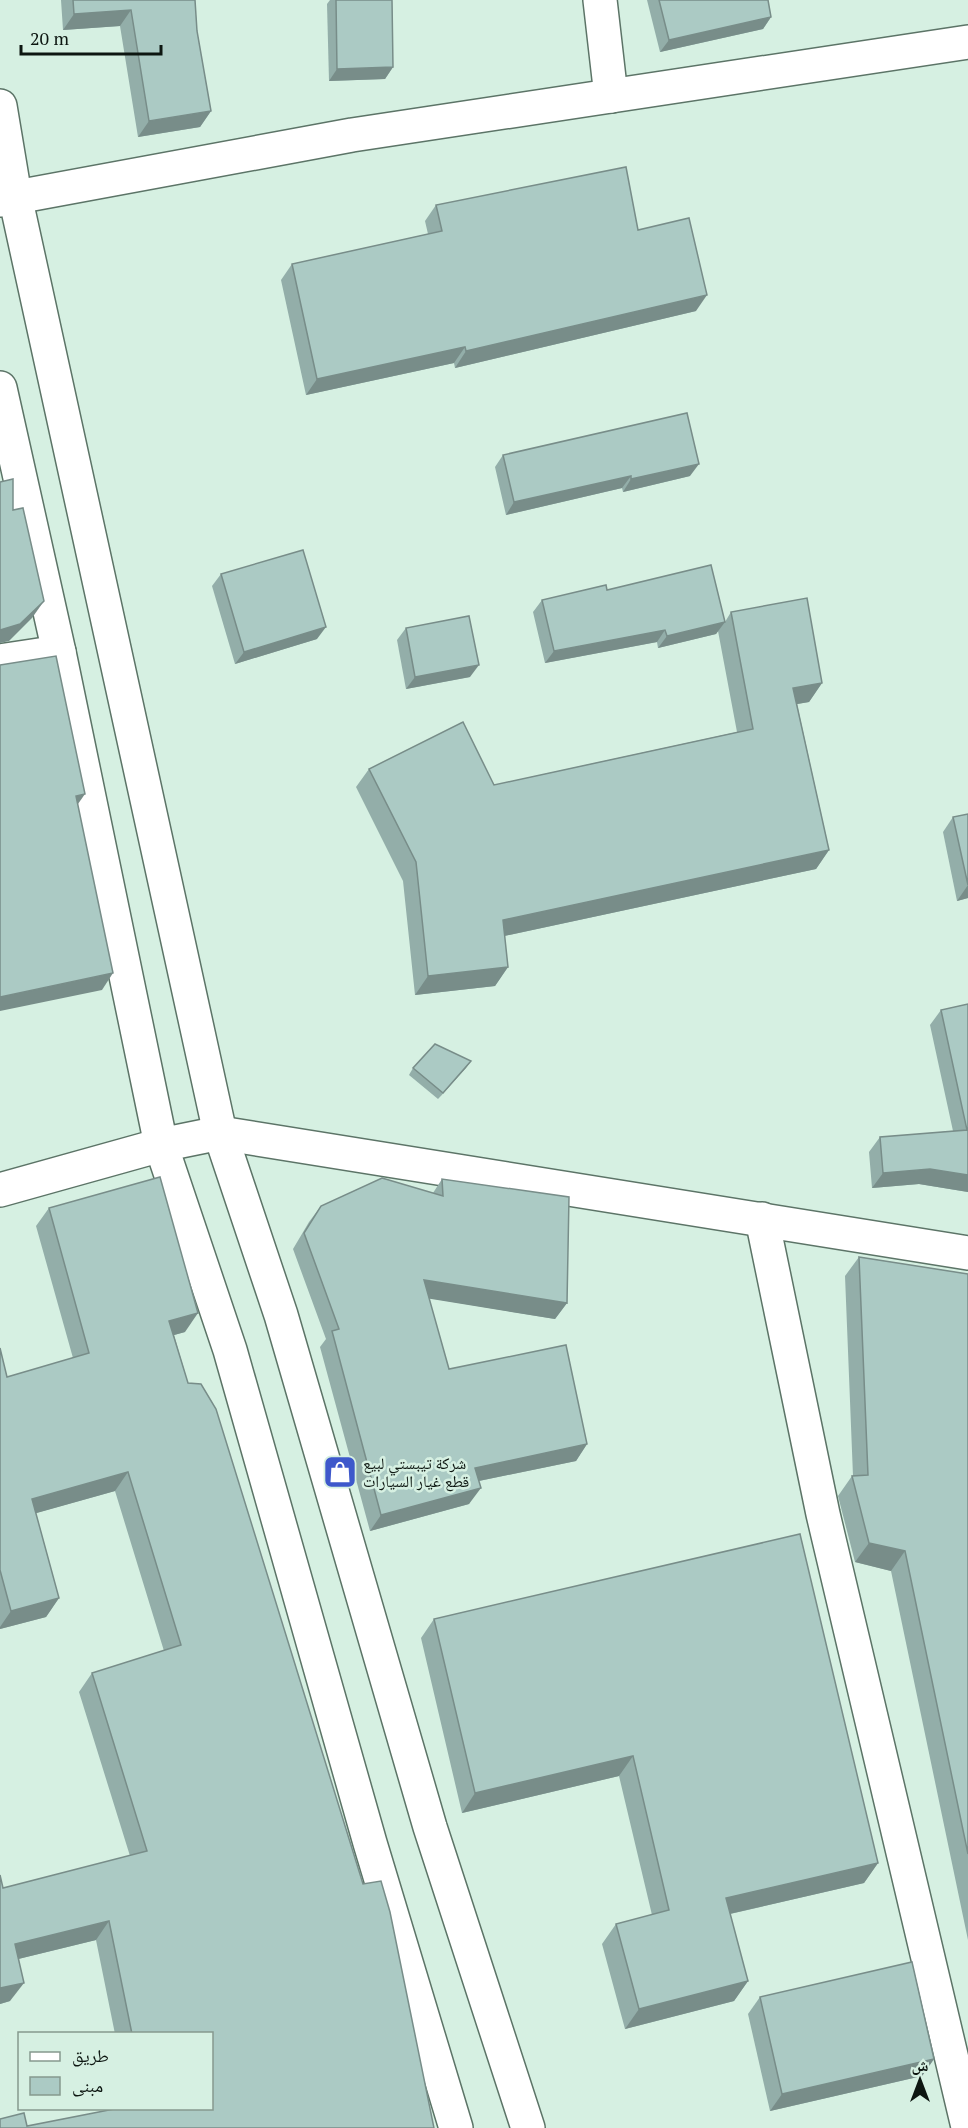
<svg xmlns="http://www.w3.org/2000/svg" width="968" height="2128" font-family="'PT Serif','Noto Naskh Arabic',serif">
<rect width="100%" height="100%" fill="#d6f0e2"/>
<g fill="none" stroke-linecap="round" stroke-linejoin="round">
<defs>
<g id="minor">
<path d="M600,0L611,96"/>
<path d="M0,106L15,196L220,1133L281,1315L430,1827L528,2128"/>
<path d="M0,200L352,135L968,42"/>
<path d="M0,388L59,652L161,1145L230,1350L370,1843L456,2128"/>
<path d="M0,661L59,652"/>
<path d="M0,1190L161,1145L220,1133L968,1253"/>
<path d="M762,1219L823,1514L968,2127"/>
</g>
</defs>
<use href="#minor" stroke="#5c7467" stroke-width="36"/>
<use href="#minor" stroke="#fff" stroke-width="33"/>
</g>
<g fill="#93aea9">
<path d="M61,0H195L197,31L211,111L200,127L138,137L120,26L63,30Z"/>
<path d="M330,0H392L393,67L385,79L329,81L327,4Z"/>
<path d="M647,0H768L771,17L763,29L660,52Z"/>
<path d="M436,205L638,230L696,311L455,368L454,363L306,395L281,280L292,264L428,234L425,221Z"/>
<path d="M503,455L690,476L623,492L622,488L506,515L495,467Z"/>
<path d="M221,574L317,639L235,664L212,586Z"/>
<path d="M607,590L725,622L731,612L822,683L809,702L797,704L829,850L816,869L504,936L508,967L495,986L415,995L403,881L356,787L369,769L494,785L737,732L718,631L716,634L658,648L657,642L545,663L533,612L542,600Z"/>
<path d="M406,628L470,677L406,689L397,640Z"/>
<path d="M968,814V898L957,901L943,832L953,817Z"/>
<path d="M968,1004V1192L919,1184L872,1188L869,1152L880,1137L953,1131L930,1025L941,1010Z"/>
<path d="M471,1061L438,1099L409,1075L413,1068Z"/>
<path d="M442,1179L567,1303L555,1319L429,1298L449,1369L587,1444L576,1461L479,1481L469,1504L370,1531L320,1347L326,1339L293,1249L309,1222L321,1206L433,1193Z"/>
<path d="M49,1208L185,1332L174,1335L188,1383L434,2128L27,2126L212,2109V2034H115L96,1940L18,1959L10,2001L0,2004V1875L3,1888L130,1856L79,1692L92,1673L164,1651L115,1491L36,1513L59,1598L46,1617L0,1629V1348L7,1377L73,1358L36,1226Z"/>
<path d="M859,1257L968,1274V1940L891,1571L855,1562L838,1496L852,1476H853L845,1276Z"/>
<path d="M434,1619L878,1863L864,1883L730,1914L748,1981L734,2001L625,2029L602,1944L616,1924L652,1915L619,1776L462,1813L421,1638Z"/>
<path d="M760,1997L934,2059L922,2076L770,2111L748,2014Z"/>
</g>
<g fill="#788d89">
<path d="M131,10L120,26L63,30L74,14Z"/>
<path d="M771,17L763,29L660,52L669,40Z"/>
<path d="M393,67L385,79L329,81L337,69Z"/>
<path d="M211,111L200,127L138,137L149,121Z"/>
<path d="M707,295L696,311L455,368L466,351Z"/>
<path d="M465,347L454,363L306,395L317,379Z"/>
<path d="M699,464L690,476L623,492L631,479Z"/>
<path d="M631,476L622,488L506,515L514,502Z"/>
<path d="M44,601L32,618L9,641L0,643V630Z"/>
<path d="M725,622L716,634L658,648L667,636Z"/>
<path d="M326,627L317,639L235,664L244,652Z"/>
<path d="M665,630L657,642L545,663L554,651Z"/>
<path d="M479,665L470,677L406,689L415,677Z"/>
<path d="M822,683L809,702L780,707L793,688Z"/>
<path d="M85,794L73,811L76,796Z"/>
<path d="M829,850L816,869L490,939L503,920Z"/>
<path d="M968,885V898L957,901Z"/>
<path d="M508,967L495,986L415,995L428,976Z"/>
<path d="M113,973L102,990L0,1011V997Z"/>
<path d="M471,1061L466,1068L438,1099L443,1093Z"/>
<path d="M930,1169L968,1175V1192L919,1184L872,1188L883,1173Z"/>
<path d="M424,1280L567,1303L555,1319L413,1296Z"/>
<path d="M198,1313L185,1332L156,1340L169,1321Z"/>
<path d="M587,1444L576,1461L464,1484L475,1468Z"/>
<path d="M128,1472L115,1491L19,1518L32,1499Z"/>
<path d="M481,1488L469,1504L370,1531L381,1515Z"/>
<path d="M869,1543L905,1551L891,1571L855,1562Z"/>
<path d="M59,1598L46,1617L0,1629V1627L11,1611Z"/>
<path d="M633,1756L619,1776L462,1813L475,1793Z"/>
<path d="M878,1863L864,1883L712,1918L726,1898Z"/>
<path d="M109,1921L96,1940L2,1963L15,1944Z"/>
<path d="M748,1981L734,2001L625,2029L639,2009Z"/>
<path d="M24,1983L10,2001L0,2004V1988Z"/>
<path d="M934,2059L922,2076L770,2111L782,2094Z"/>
</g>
<g fill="#abcac4" stroke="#788d89" stroke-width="1.5">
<path d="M73,0H195L197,31L211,111L149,121L131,10L74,14Z"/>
<path d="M336,0H392L393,67L337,69Z"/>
<path d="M659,0H768L771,17L669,40Z"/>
<path d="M626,167L638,230L689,218L707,295L466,351L465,347L317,379L292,264L442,231L436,205Z"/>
<path d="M687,413L699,464L631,479V476L514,502L503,455Z"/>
<path d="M13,479V510L23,508L44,601L20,624L0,630V482Z"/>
<path d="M303,550L326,627L244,652L221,574Z"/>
<path d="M711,565L725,622L667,636L665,630L554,651L542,600L606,585L607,590Z"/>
<path d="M807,598L822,683L793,688L829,850L503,920L508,967L428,976L416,862L369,769L463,722L494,785L753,729L731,612Z"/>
<path d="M469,616L479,665L415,677L406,628Z"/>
<path d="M56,656L85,794L76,796L113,973L0,997V665Z"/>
<path d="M968,814V885L953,817Z"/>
<path d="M968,1004V1175L930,1169L883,1173L880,1137L967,1130L941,1010Z"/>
<path d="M435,1044L471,1061L443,1093L413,1068Z"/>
<path d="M160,1177L198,1313L169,1321L188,1383L201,1384L216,1409L363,1884L381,1881L390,1912L434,2128H0V2119L24,2113L27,2126L114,2109H212V2034H132L109,1921L15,1944L24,1983L0,1988V1875L3,1888L147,1851L92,1673L181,1645L128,1472L32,1499L59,1598L11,1611L0,1570V1348L7,1377L89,1353L49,1208Z"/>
<path d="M382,1178L443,1196L442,1179L569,1197L567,1303L424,1280L449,1369L566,1345L587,1444L475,1468L481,1488L381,1515L332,1331L339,1329L304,1233L321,1206Z"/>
<path d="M859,1257L968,1274V1854L905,1551L869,1543L852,1476L868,1475Z"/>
<path d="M800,1534L878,1863L726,1898L748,1981L639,2009L616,1924L669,1910L633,1756L475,1793L434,1619Z"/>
<path d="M912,1962L934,2059L782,2094L760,1997Z"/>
</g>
<defs>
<symbol id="shop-square" viewBox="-11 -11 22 22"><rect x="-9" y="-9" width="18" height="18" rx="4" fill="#3e58cb" stroke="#d6f0e2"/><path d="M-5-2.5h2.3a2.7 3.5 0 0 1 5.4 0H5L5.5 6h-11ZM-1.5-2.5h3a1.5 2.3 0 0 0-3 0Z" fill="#fff"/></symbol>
</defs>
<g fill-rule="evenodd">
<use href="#shop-square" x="321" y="1453" width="38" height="38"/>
</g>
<g text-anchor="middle" stroke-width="5" stroke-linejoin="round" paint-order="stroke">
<g font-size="16" fill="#0d1611" stroke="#d6f0e2" text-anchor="start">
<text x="363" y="1469">شركة تيبستي لبيع<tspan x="363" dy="18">قطع غيار السيارات</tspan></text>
</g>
</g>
<rect x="18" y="2032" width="195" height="78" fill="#d6f0e2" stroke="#86998e" stroke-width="1.5"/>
<rect x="30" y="2052" width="30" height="9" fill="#ffffff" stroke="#86998e" stroke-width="1.5"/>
<text x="72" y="2062" font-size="18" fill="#0d1611">طريق</text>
<rect x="30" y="2077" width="30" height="18" fill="#abcac4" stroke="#86998e" stroke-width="1.5"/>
<text x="72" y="2092" font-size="18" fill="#0d1611">مبنى</text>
<g transform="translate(920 2080)" stroke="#d6f0e2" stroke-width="4.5" paint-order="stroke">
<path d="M0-4.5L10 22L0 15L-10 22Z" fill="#0d1611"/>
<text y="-9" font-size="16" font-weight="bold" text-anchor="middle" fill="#0d1611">ش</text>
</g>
<path d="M21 45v9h140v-9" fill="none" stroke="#0d1611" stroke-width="3"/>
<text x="30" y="45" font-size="18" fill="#0d1611" stroke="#d6f0e2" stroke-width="4.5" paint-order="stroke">20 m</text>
</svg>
